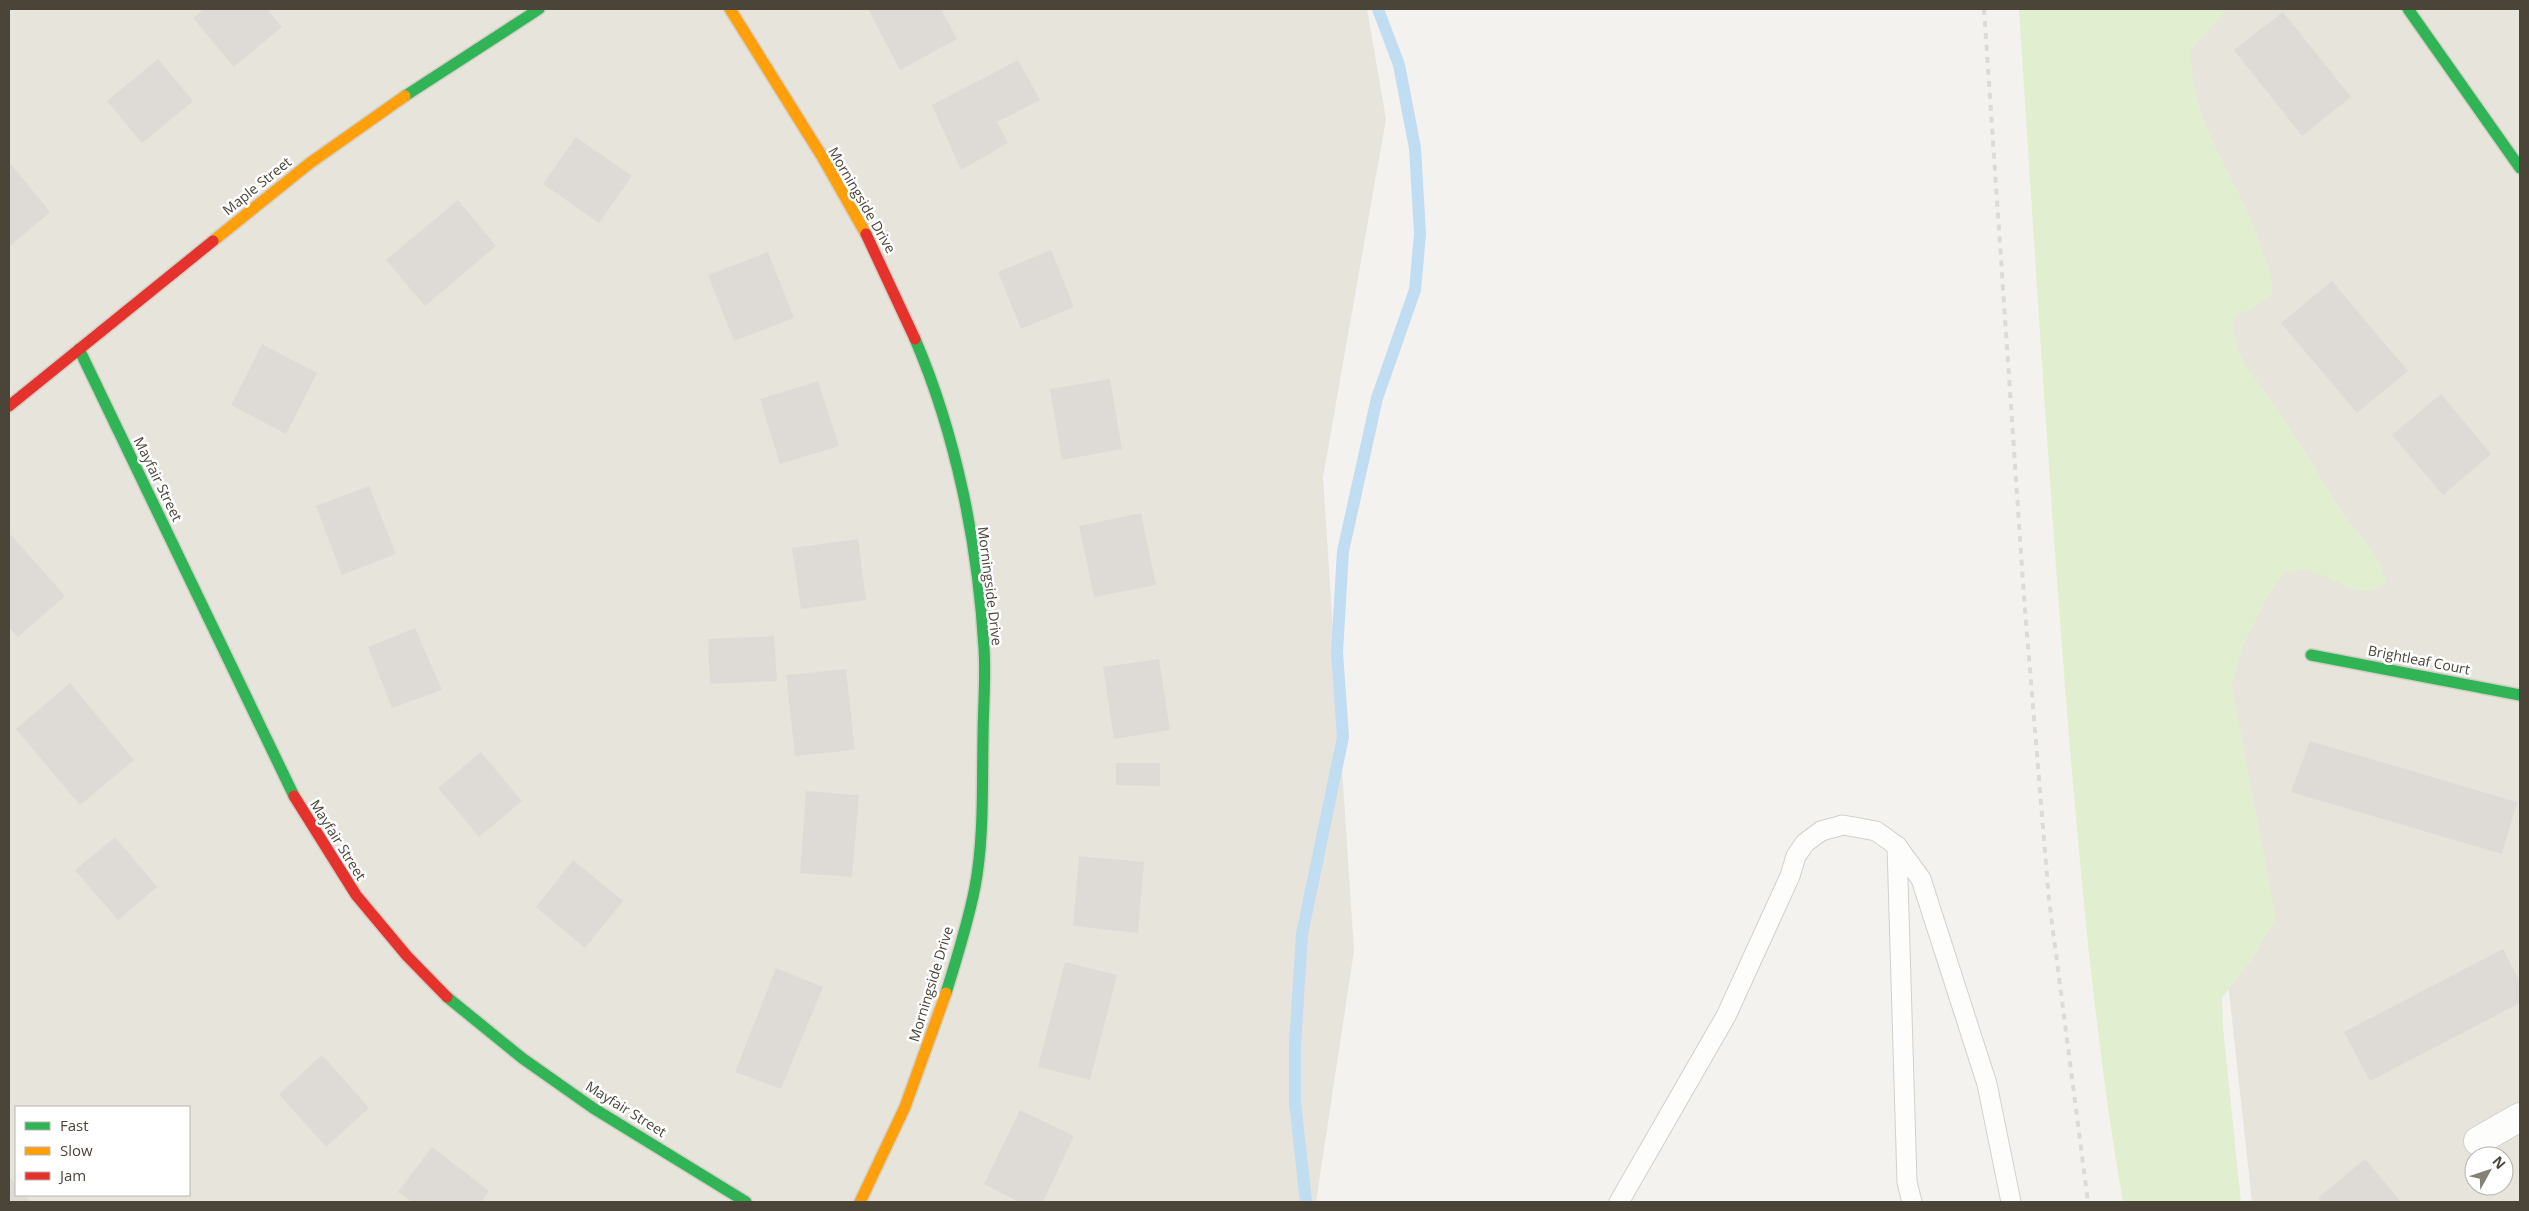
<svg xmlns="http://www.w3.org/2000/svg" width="2529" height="1211" font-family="'Open Sans',sans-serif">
<rect width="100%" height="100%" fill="#f4f2ee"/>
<g fill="#e7e4dc" fill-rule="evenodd">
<path d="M9,9H1367L1386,119L1323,477L1354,951L1316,1202H9ZM16,1107H189V1195H16Z"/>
<path d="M2143,9H2520V1202H2252L2220,910ZM2474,1156H2504V1186H2474Z"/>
</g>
<path fill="#e1eecf" d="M2019,9H2227L2191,50C2190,127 2241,180 2263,251C2269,271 2274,273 2272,295L2253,308L2233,317C2232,358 2258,380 2279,411C2301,444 2321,479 2342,512C2351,526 2364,538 2373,551C2379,561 2383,573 2387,583C2357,603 2341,579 2311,571C2303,569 2292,572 2284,573L2268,596L2244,644L2232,686L2276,918L2253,958L2222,998L2223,1027L2241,1202H2123C2094,1036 2080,868 2066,700C2048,470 2034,239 2019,9Z"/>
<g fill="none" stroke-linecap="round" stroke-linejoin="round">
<path stroke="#c0ddf1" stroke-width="12" d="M1306,1202L1295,1102V1045L1302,934L1343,737L1337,652L1343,551L1377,398L1415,290L1420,234L1415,148L1399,65L1378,9"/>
</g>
<g fill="#dedbd6">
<path d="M204,9H267L282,27L234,67L193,18Z"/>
<path d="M868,9H941L957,39L900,70Z"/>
<path d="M2283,12L2351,97L2302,136L2234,50Z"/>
<path d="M158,59L193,101L142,143L107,101Z"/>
<path d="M1018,60L1040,100L997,122L1008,143L961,170L932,105Z"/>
<path d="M576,137L632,176L599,223L543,184Z"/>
<path d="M9,162L50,212L9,247Z"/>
<path d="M458,200L496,246L425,306L386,260Z"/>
<path d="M1051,250L1074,307L1021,329L998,272Z"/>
<path d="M768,252L794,318L734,341L708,275Z"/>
<path d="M2332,281L2408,371L2357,413L2281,323Z"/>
<path d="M262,344L317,373L286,434L231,405Z"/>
<path d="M1110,379L1122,449L1062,460L1050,389Z"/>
<path d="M818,381L839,446L780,464L760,399Z"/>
<path d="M2441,394L2491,454L2443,495L2392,435Z"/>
<path d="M369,486L396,554L342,575L316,506Z"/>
<path d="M1141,513L1156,585L1094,597L1079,526Z"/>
<path d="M10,534L65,596L18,637L9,627Z"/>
<path d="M858,539L866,600L801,609L792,548Z"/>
<path d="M415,628L442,690L392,708L368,647Z"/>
<path d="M774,636L777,681L710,684L708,639Z"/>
<path d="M1159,659L1170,730L1114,739L1103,667Z"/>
<path d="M846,669L855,750L795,756L786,675Z"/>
<path d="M70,683L134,760L80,805L16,729Z"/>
<path d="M2310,741L2517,802L2502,854L2291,792Z"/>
<path d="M481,752L522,801L479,837L438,788Z"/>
<path d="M1116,763H1160V786L1116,785Z"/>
<path d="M806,791L859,795L852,877L800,873Z"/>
<path d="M115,837L157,887L118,920L75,870Z"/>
<path d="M1079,856L1144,862L1138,933L1073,926Z"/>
<path d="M573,860L623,901L585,948L536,907Z"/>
<path d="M2503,949L2520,982V1003L2370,1081L2344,1032Z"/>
<path d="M1065,962L1117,975L1090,1080L1038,1067Z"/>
<path d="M776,968L823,987L781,1089L735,1072Z"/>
<path d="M322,1055L369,1108L326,1147L279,1094Z"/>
<path d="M1020,1110L1074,1136L1043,1202H1019L984,1184Z"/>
<path d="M432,1147L489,1191L481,1202H412L398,1192Z"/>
<path d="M2365,1159L2401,1202H2321L2318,1198Z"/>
<path d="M9,1176L16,1185V1195H25L31,1202H9Z"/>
</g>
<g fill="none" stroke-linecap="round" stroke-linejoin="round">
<defs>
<g id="lane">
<path d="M1897,846L1907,1182L1912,1202"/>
<path d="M1619,1202L1726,1016L1790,876L1796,856L1805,843L1821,831L1843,825L1876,831L1897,846L1921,879L1987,1084L2011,1202"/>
</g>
<path id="street" d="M2478,1141L2520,1117"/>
<g id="fast">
<path d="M2408,9L2520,168"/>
<path d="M405,96L539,9"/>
<path d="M915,339C956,435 978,544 984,648C986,679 983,709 983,739C982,788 984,839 975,887C968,923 957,958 946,993"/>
<path d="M79,349L294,796"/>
<path d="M2311,655L2520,695"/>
<path d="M447,997L522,1058L593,1108L746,1202"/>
</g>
<g id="slow">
<path d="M730,9L823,158L866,234"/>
<path d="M213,241L310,163L405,96"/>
<path d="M860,1202L905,1107L946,993"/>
</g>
<g id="jam">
<path d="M866,234L915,339"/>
<path d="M9,406L213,241"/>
<path d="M294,796L356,895L407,956L447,997"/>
</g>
</defs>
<use href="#lane" stroke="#d2d0cb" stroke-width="21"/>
<use href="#street" stroke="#d2d0cb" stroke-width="30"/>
<use href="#fast" stroke="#d3cfc5" stroke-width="14"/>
<use href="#slow" stroke="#d3cfc5" stroke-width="14"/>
<use href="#jam" stroke="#d3cfc5" stroke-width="14"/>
<use href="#lane" stroke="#fdfdfc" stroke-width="19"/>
<use href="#street" stroke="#fdfdfc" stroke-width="28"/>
<use href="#fast" stroke="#30b455" stroke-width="11"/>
<use href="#slow" stroke="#ff9f0a" stroke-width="11"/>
<use href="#jam" stroke="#e5322d" stroke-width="11"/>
<path stroke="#dbdbda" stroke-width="4" stroke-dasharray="6 6" stroke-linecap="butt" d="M1984,9L2024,597L2049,900L2088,1202"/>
</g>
<g text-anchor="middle" stroke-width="5" stroke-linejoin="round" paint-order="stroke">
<g font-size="14" fill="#4b4439" stroke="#fff">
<text transform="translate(257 186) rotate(-39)" y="5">Maple Street</text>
<text transform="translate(862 200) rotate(60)" y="5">Morningside Drive</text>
<text transform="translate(158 479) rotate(64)" y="5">Mayfair Street</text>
<text transform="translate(990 586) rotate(83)" y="5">Morningside Drive</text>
<text transform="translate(2419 660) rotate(11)" y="5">Brightleaf Court</text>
<text transform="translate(338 840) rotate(58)" y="5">Mayfair Street</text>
<text transform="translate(931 984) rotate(-73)" y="5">Morningside Drive</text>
<text transform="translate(626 1109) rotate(32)" y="5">Mayfair Street</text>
</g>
</g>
<rect width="2529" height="1211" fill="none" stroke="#4b4439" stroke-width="20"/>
<rect x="15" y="1106" width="175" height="90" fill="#ffffff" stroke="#b7b4b0"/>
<rect x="25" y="1122" width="25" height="8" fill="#30b455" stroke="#b7b4b0"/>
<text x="60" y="1131" font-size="15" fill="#4b4439">Fast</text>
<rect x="25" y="1147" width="25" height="8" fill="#ff9f0a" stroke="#b7b4b0"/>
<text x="60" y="1156" font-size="15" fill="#4b4439">Slow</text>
<rect x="25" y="1172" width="25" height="8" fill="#e5322d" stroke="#b7b4b0"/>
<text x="60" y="1181" font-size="15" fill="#4b4439">Jam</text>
<g transform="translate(2489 1171) rotate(50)"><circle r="24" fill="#ffffff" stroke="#b7b4b0"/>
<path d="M0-4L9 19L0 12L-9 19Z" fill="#868178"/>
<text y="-8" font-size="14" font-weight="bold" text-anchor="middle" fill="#4b4439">N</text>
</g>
</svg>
